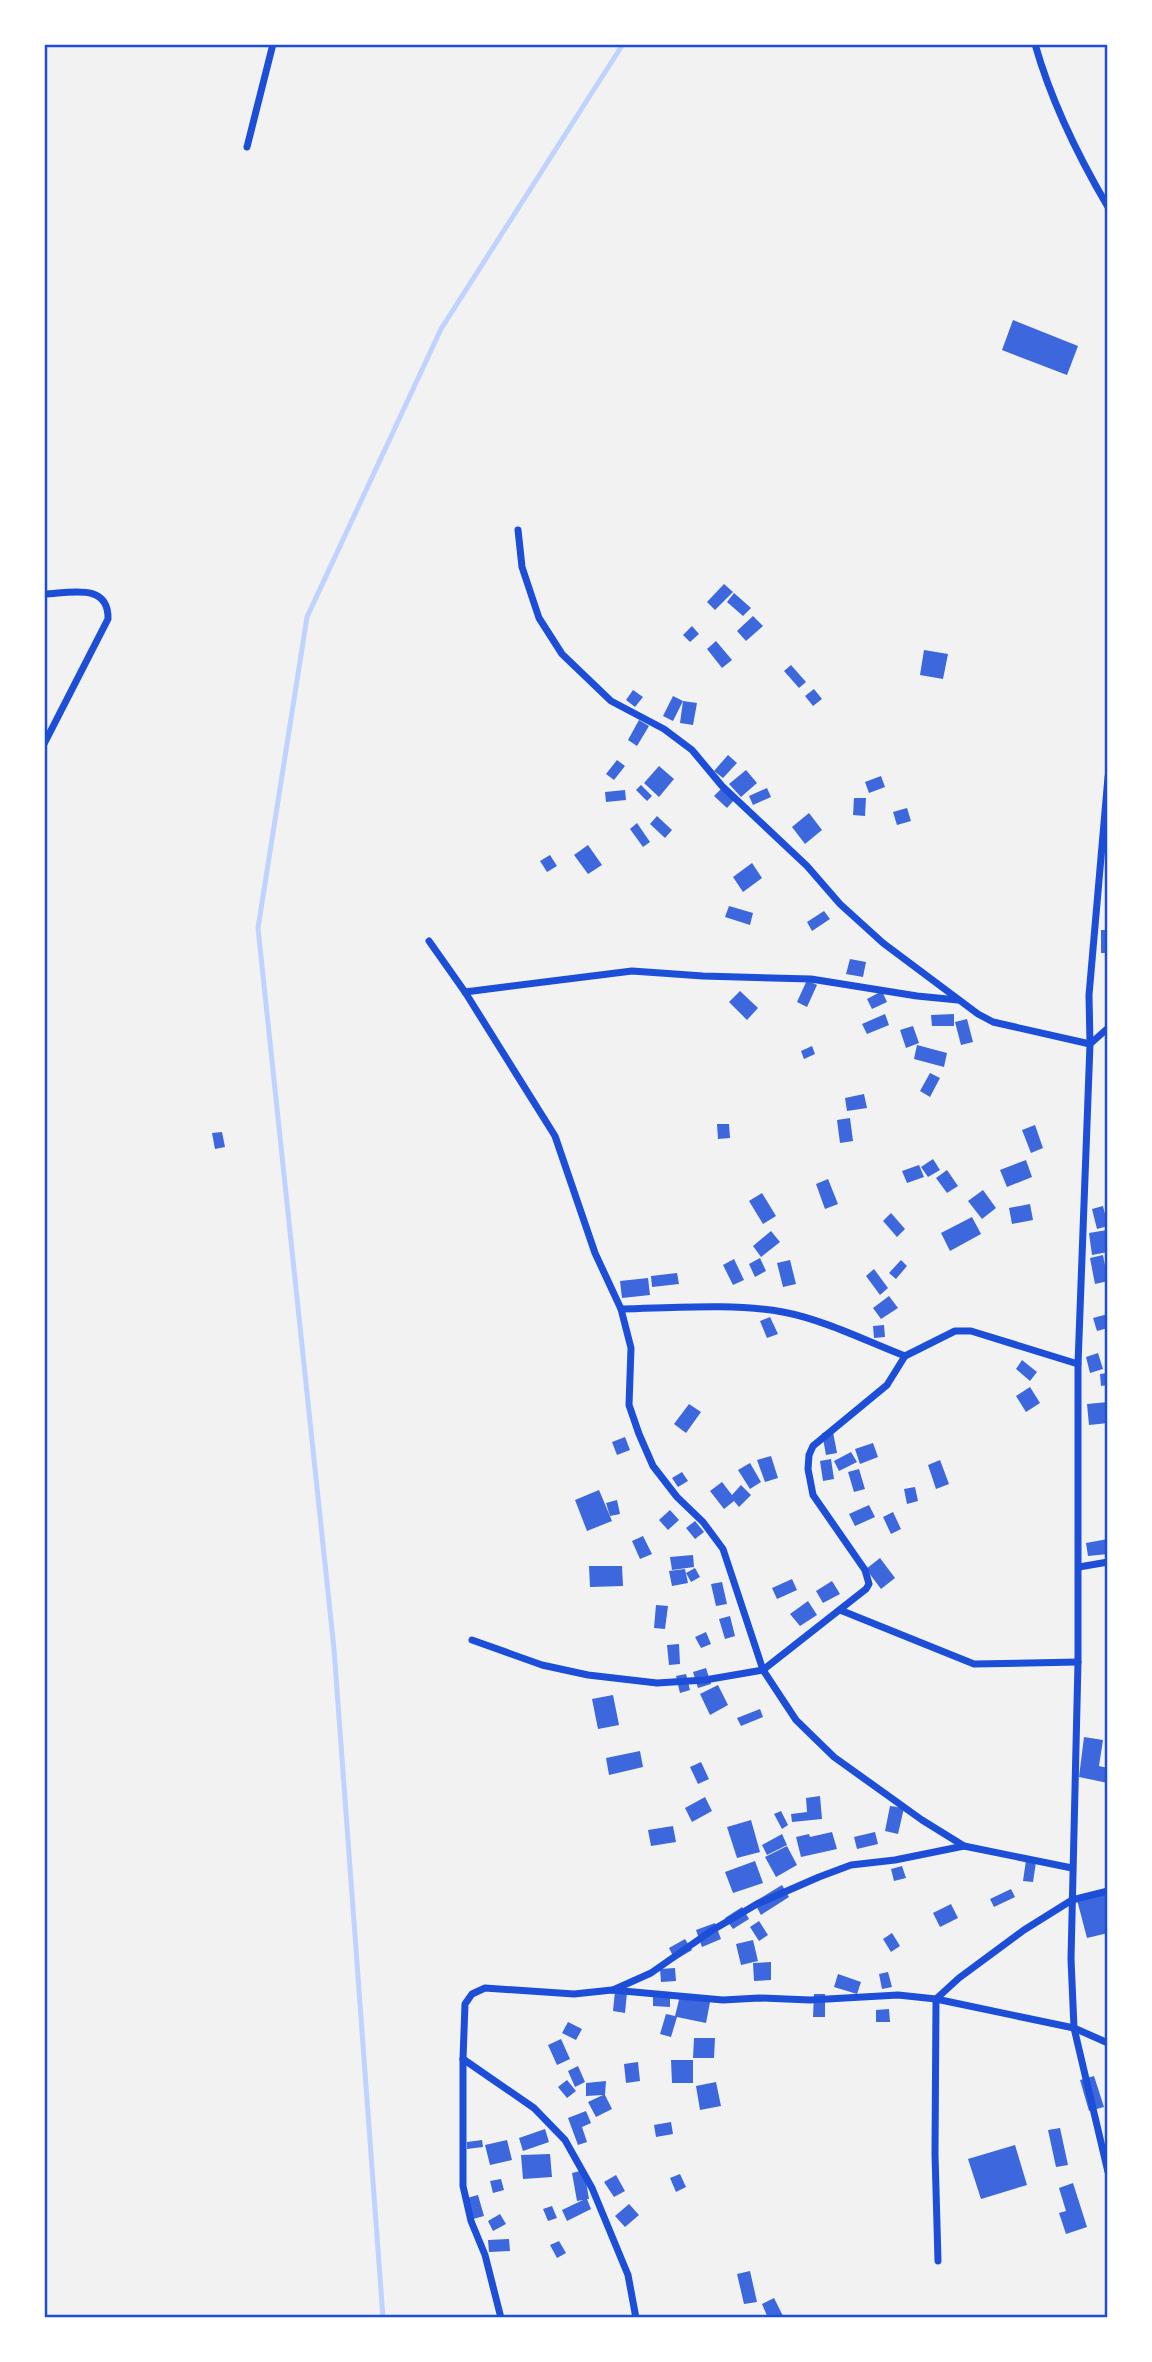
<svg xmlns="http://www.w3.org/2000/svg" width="1152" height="2362" font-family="Jost,sans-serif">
<rect width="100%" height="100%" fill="#f2f2f2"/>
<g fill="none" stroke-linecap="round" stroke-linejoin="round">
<path stroke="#bfd3fe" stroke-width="5" d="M383,2318L334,1649L258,928L307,617L441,329L623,44"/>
</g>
<g fill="#3d67dc">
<path d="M1013,320L1078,346L1067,375L1002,350Z"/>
<path d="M724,584L733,592L715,610L707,602Z"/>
<path d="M734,593L751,608L743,616L727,602Z"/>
<path d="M753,616L763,626L746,641L737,631Z"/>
<path d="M692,626L699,634L690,642L683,635Z"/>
<path d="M716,641L732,660L722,668L707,649Z"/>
<path d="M924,650L948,654L943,679L920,675Z"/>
<path d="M791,665L806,682L799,688L784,671Z"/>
<path d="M814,689L822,699L813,706L805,696Z"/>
<path d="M633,690L643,697L635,707L626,700Z"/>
<path d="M673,696L683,701L673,721L663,716Z"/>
<path d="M683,701L697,703L693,725L680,723Z"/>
<path d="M639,720L649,726L637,746L628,740Z"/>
<path d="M728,755L737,763L723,778L714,771Z"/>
<path d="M617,760L625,766L614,780L606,774Z"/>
<path d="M659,766L674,779L659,797L644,783Z"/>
<path d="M746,770L757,783L741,797L729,784Z"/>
<path d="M881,776L885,787L869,793L865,782Z"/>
<path d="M641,785L652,796L647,801L636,790Z"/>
<path d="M722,788L735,799L727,808L714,796Z"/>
<path d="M767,788L771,797L753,805L749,796Z"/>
<path d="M625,790L626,800L606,802L605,792Z"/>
<path d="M854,798H866L865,816L853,815Z"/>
<path d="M907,808L911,821L897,825L893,812Z"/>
<path d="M809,813L822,830L805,844L792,827Z"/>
<path d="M657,816L672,830L665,838L650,824Z"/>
<path d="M637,823L650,842L643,847L630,829Z"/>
<path d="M588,845L602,865L588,874L574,855Z"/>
<path d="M550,855L557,866L547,872L540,861Z"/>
<path d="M752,863L762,878L743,892L733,877Z"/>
<path d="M729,906L753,913L750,925L725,917Z"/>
<path d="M824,911L830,919L812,931L807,922Z"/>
<rect x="1101" y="930" width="7" height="23"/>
<path d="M850,959L866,962L863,977L846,974Z"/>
<path d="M807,980L817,985L807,1007L797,1002Z"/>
<path d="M740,991L758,1008L747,1020L729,1002Z"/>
<path d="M882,991L887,1002L872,1009L867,999Z"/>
<path d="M885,1014L889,1025L867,1034L862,1024Z"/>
<path d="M954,1014V1026H932L931,1015Z"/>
<path d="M967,1019L973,1042L961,1045L955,1022Z"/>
<path d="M913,1026L919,1043L906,1048L900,1030Z"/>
<path d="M917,1045L947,1053L944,1067L914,1059Z"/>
<path d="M812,1046L815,1054L804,1059L801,1051Z"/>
<path d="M930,1073L940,1078L930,1097L920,1091Z"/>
<path d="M864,1094L867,1108L847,1111L845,1098Z"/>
<path d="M850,1118L853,1141L840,1143L837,1120Z"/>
<path d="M717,1124H729L730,1138L718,1139Z"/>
<path d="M1035,1125L1043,1148L1031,1153L1022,1130Z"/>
<path d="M222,1132L225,1147L215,1149L212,1133Z"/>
<path d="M933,1159L940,1170L928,1177L921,1167Z"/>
<path d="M1026,1160L1032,1177L1007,1187L1000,1170Z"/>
<path d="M919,1165L924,1177L907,1183L902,1171Z"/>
<path d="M947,1170L958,1186L947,1193L936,1178Z"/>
<path d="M828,1179L838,1204L825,1209L816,1184Z"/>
<path d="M983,1190L996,1208L982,1219L968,1201Z"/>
<path d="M762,1193L776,1216L763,1224L749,1201Z"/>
<path d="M1030,1204L1033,1220L1012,1224L1009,1208Z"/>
<path d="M1103,1206L1108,1226L1097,1229L1092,1209Z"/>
<path d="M891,1213L905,1229L897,1237L883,1221Z"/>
<path d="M972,1217L981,1234L950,1251L941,1233Z"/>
<path d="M1107,1230L1108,1252L1092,1255L1089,1233Z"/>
<path d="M771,1231L780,1242L761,1257L753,1246Z"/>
<path d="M1103,1255L1108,1281L1095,1284L1090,1258Z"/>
<path d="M760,1258L766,1271L755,1277L749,1264Z"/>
<path d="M734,1259L744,1280L733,1285L723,1265Z"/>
<path d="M790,1260L796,1284L783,1287L777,1263Z"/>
<path d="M901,1260L907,1266L896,1279L889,1273Z"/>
<path d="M874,1269L888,1288L880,1295L866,1276Z"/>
<path d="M677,1273L679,1284L652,1287L651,1276Z"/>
<path d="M648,1278L650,1295L622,1298L620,1281Z"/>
<path d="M889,1296L898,1308L881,1319L873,1308Z"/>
<path d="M1108,1314V1328L1097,1331L1093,1318Z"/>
<path d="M770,1317L778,1334L767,1338L760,1321Z"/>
<path d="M884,1325L885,1337L874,1338L873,1326Z"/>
<path d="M1098,1353L1103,1369L1090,1373L1086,1357Z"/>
<path d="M1022,1360L1037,1372L1030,1381L1016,1369Z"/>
<path d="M1108,1373V1385L1101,1386L1100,1374Z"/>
<path d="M1030,1387L1040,1403L1026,1412L1016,1396Z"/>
<path d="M1108,1402V1423L1089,1425L1087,1404Z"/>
<path d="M689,1404L701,1412L686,1433L674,1424Z"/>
<path d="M833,1432L837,1453L826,1455L822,1433Z"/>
<path d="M625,1437L630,1450L617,1455L612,1442Z"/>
<path d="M873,1443L878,1457L860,1464L855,1449Z"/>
<path d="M851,1452L857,1462L839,1471L834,1461Z"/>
<path d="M771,1456L778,1478L765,1482L757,1460Z"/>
<path d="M831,1459L834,1479L823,1481L820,1461Z"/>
<path d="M940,1460L949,1484L936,1489L928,1465Z"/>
<path d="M750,1463L761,1482L750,1489L738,1470Z"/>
<path d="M859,1469L865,1489L854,1492L848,1472Z"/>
<path d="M682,1472L688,1481L678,1487L672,1478Z"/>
<path d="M722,1482L732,1495L741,1485L751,1495L739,1507L734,1501L724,1509L710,1491Z"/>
<path d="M915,1487L918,1501L907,1504L904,1489Z"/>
<path d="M599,1490L612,1521L587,1531L575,1500Z"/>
<path d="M617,1500L620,1514L610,1516L606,1503Z"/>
<path d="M869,1505L875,1517L855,1526L849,1514Z"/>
<path d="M670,1510L679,1520L668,1530L659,1520Z"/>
<path d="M893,1512L901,1529L891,1534L883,1517Z"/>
<path d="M695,1521L704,1532L695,1539L686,1528Z"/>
<path d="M643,1536L652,1554L640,1559L632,1541Z"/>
<path d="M1108,1539V1554L1088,1556L1086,1543Z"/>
<path d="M693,1555L694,1567L672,1570L670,1557Z"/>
<path d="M880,1558L895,1578L881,1589L866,1569Z"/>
<path d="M589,1566H622L623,1586L590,1587Z"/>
<path d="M695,1568L700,1577L691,1582L686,1573Z"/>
<path d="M685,1569L688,1583L672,1586L669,1571Z"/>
<path d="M792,1579L797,1590L777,1599L772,1588Z"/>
<path d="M832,1581L840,1594L823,1603L816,1591Z"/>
<path d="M722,1582L727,1604L716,1606L711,1584Z"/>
<path d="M808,1601L817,1615L800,1626L790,1614Z"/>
<path d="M656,1605L668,1606L665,1629L654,1628Z"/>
<path d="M730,1616L735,1636L725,1639L719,1619Z"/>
<path d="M706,1632L711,1644L701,1648L695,1637Z"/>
<path d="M679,1644L680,1664L669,1665L667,1645Z"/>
<path d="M706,1668L711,1684L698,1688L693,1672Z"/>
<path d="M686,1674L690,1690L680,1693L676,1676Z"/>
<path d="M718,1685L728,1705L710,1715L700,1694Z"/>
<path d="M613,1695L619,1725L598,1729L592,1699Z"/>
<path d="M760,1709L763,1717L741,1726L737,1718Z"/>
<path d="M1084,1737L1103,1740L1099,1766L1108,1768V1783L1079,1777Z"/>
<path d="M640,1751L643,1767L609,1775L606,1758Z"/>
<path d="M701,1762L709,1779L698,1784L690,1767Z"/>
<path d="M820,1796L822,1819L792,1822L791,1814L807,1812L806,1798Z"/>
<path d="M705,1797L712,1811L692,1822L685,1808Z"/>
<path d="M890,1806L904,1808L898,1834L885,1831Z"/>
<path d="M781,1811L788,1825L782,1829L774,1814Z"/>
<path d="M751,1820L760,1852L737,1858L727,1827Z"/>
<path d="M673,1826L676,1842L651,1846L648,1830Z"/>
<path d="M832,1832L837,1849L801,1857L796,1837L809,1834L810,1837Z"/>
<path d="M875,1832L878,1844L857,1849L854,1837Z"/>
<path d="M782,1834L787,1845L767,1855L762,1845Z"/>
<path d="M787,1846L797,1865L776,1877L765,1857Z"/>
<path d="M1026,1860L1036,1862L1033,1882L1023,1881Z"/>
<path d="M755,1861L763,1883L733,1893L725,1872Z"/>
<path d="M902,1866L906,1878L894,1881L891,1869Z"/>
<path d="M782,1885L789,1897L761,1915L754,1902Z"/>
<path d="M1108,1888V1933L1087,1938L1076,1896Z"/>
<path d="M1011,1889L1015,1897L994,1907L990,1899Z"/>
<path d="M951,1904L958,1918L940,1927L933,1913Z"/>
<path d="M742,1907L749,1919L733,1929L725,1918Z"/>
<path d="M759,1921L768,1935L759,1941L750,1927Z"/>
<path d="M715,1923L721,1939L702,1947L696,1930Z"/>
<path d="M892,1933L900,1946L891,1952L883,1939Z"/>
<path d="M685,1939L692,1950L675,1960L669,1948Z"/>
<path d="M753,1940L758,1961L741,1965L736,1944Z"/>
<path d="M771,1962V1980L754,1981L753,1963Z"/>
<path d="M675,1968L676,1981L661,1982L660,1969Z"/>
<path d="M888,1972L892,1987L882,1989L879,1974Z"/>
<path d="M838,1974L861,1982L857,1994L834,1987Z"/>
<path d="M615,1991L627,1992L625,2013L613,2011Z"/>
<path d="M653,1992L670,1993V2007L653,2006Z"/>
<path d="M814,1994H825V2017H813Z"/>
<path d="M680,1996L710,2002L706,2023L677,2017L671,2037L660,2034L666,2014L675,2016Z"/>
<path d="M889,2009L890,2022H876V2010Z"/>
<path d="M568,2022L582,2029L576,2040L562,2033Z"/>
<path d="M694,2038H715L714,2058H693Z"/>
<path d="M561,2039L570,2059L557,2065L548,2045Z"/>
<path d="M671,2060H693V2083H672Z"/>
<path d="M638,2062L640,2081L626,2083L624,2064Z"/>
<path d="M578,2066L585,2082L575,2087L568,2071Z"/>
<path d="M1094,2076L1104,2107L1089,2111L1080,2080Z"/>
<path d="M567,2080L576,2091L567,2098L558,2087Z"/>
<path d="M606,2081L605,2095L612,2109L596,2117L588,2102L603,2095L586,2096V2083Z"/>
<path d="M716,2082L721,2106L700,2110L696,2086Z"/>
<path d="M586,2111L591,2123L582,2127L587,2142L578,2145L568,2118Z"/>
<path d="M671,2122L673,2134L656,2137L654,2125Z"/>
<path d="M1060,2128L1068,2165L1056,2167L1048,2130Z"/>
<path d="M545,2129L549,2142L523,2151L519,2138Z"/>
<path d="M482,2140L483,2147L467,2149V2142Z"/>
<path d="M507,2140L512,2160L490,2165L485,2145Z"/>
<path d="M1015,2145L1027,2185L981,2199L968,2159Z"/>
<path d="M550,2154L552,2177L523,2179L521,2155Z"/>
<path d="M584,2170L589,2199H587L591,2209L567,2221L562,2210L583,2200L577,2201L572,2173Z"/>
<path d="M680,2174L686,2187L676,2192L670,2178Z"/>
<path d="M616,2175L625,2191L614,2197L604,2182Z"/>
<path d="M501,2179L504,2190L493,2193L490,2181Z"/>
<path d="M1073,2183L1087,2227L1066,2234L1059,2213L1066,2211L1059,2188Z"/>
<path d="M478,2195L484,2216L473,2219L467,2198Z"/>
<path d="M629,2204L639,2215L625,2227L615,2216Z"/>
<path d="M552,2206L557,2218L548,2221L543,2209Z"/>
<path d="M500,2214L506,2224L493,2231L488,2221Z"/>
<path d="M509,2239L510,2251L489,2252L488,2240Z"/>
<path d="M559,2241L566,2253L557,2258L550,2245Z"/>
<path d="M750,2271L757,2302L744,2304L737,2274Z"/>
<path d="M774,2298L784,2318H768L762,2304Z"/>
</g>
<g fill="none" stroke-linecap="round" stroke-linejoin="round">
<g stroke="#1d4ed8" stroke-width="7">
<path d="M1035,44C1051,101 1078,156 1108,207"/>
<path d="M247,147L273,44"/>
<path d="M518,530L522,567L539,618L562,654L611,701L664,729L692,750L722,786L807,866L840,904L883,943L978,1014L993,1022L1090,1044L1108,1028"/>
<path d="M44,594C70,593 109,582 108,619L44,744"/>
<path d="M1108,777L1089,995L1090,1044L1078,1364V1662L1071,1959L1074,2028L1108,2172"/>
<path d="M429,941L465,992L555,1136L595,1253L621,1309L631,1348L629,1405L639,1434L653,1466L677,1497L703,1522L723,1549L763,1670L796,1720L834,1757L922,1820L964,1846L1072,1868"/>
<path d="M465,992L632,971L703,976L811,979L917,996L958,1000"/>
<path d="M621,1309C672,1308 734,1303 783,1312C825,1320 866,1341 905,1356"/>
<path d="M1079,1567L1108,1562"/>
<path d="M840,1610L974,1664L1078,1662"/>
<path d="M472,1640L542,1665L588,1675L657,1683L705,1680L763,1670L866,1589L869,1584L865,1570L813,1495L808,1469L809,1455L813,1446L887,1385L905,1356L955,1331H971L1078,1364"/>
<path d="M613,1990L651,1973L711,1931L757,1904L819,1877L851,1865L895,1860L964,1846"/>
<path d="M463,2059L534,2108L565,2140L592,2188L628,2275L636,2318"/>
<path d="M938,2261L935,2154L936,1999L959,1978L1024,1930L1072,1900L1108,1891"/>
<path d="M501,2318L485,2255L471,2221L463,2186V2059L465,2004L472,1994L485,1988L574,1994L612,1990L723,2000L759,1998L810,2000L898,1995L936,1999L1074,2028L1108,2043"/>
</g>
</g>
<rect width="1152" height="2362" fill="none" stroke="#ffffff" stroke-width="91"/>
<rect x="46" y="46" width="1060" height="2270" fill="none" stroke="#1d4ed8" stroke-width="2.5"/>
</svg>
